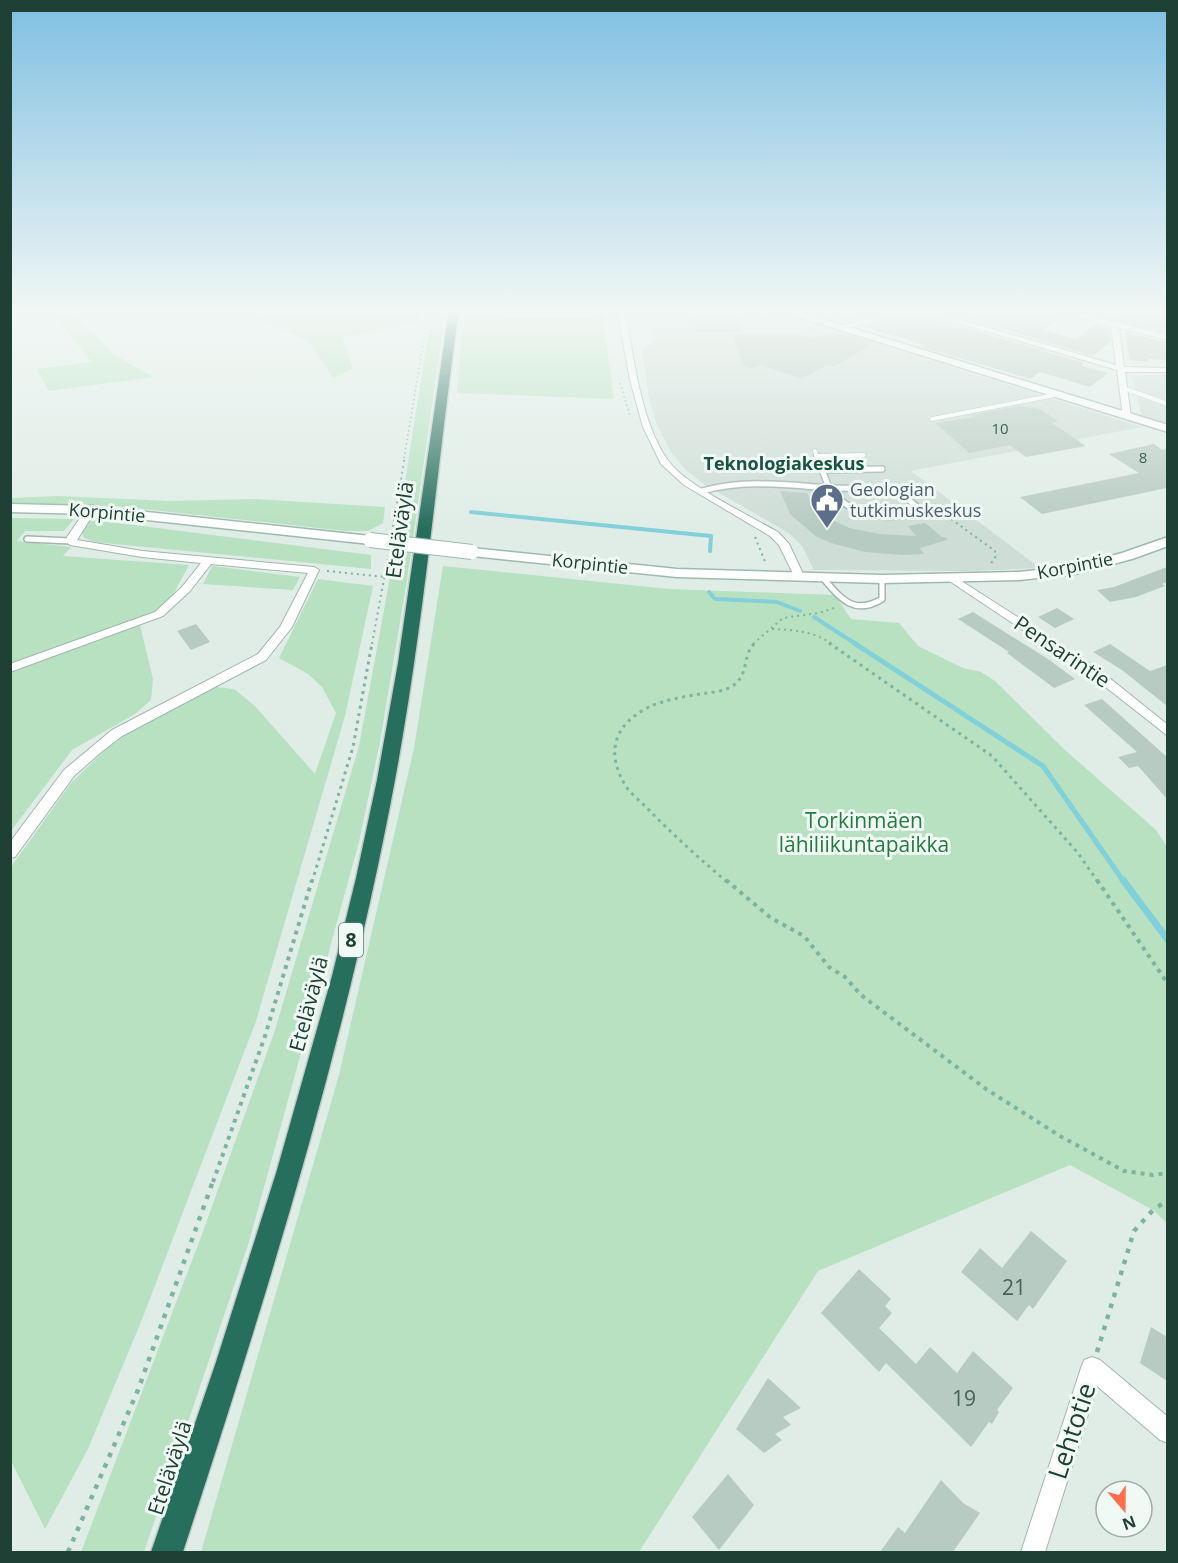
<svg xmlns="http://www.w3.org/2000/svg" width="1178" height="1563" font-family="'Open Sans',sans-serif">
<rect width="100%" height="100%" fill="#e0ede7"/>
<g fill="#ceddd6">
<path d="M648,309H767L1142,427L911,471L1040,568L968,571L814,570L802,546L789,533L705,485L686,470L671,452L657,425L649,399L642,350L657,339L649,330Z"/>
<path d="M1064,309H1167V325L1138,328Z"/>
<path d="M1167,374V425L1142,417L1132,376Z"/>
</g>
<g fill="#b7e1c0">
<path d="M49,309H70L113,354L153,377L49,391L37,369L92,362Z"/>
<path d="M235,309H418V323L342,337L353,369L333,378L309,341Z"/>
<path d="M464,309H602L614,399L457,393Z"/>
<path d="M443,328L407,580L380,742L359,842L249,1242L144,1552H81L201,1237L275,1030L359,746L390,577L429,329Z"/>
<path d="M59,496L169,501L255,499L385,507L383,523L368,531H346L115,506L11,503V498Z"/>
<path d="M11,518L74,519L64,531H25L17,541L71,547L63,556L189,565L169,602L140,625L153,679L151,700L135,714L72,750L11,831Z"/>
<path d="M94,520L371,555V569L94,542L84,538L81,530L86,523Z"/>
<path d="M212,566L300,577L293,590L203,584Z"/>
<path d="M443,566L669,589L835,595L851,619L899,623L918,646L963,668L981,672L995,681L1065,750L1156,830L1167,847V1223L1153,1210L1070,1165L818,1271L639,1552H201L339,1075L414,748Z"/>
<path d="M318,579L373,586L345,716L256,1021L141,1322L88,1449L45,1529L11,1461V867L71,783L105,750L132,730L216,687L234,689L255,706L315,774L336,713L322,687L308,674L279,658Z"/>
</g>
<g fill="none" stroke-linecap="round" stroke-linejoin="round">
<g stroke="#82d0d9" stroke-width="4">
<path d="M471,512L711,536L710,551"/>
<path d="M709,592L715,599L777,602L800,611"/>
<path d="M814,617L856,644"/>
</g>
<path stroke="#82d0d9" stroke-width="5" d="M854,643L1043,766L1124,882"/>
<path stroke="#82d0d9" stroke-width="7" d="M1123,880L1168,940"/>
</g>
<g fill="#b8cbc2">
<path d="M691,309H735L741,332H696Z"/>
<path d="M866,309L878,312L847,322L835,318Z"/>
<path d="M934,309H1051L1065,315L1043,330L1076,339L1096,324L1109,328L1111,341L1093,356Z"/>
<path d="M1117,309H1167V334L1106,317Z"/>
<path d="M920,314L1084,363L1081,366L1108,373L1090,387L1040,372L1030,379L922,347L925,345L888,334H879H887L863,326L890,317L896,320L903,316L913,319Z"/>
<path d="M1125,332L1167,342V360L1147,359L1148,362L1130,360Z"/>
<path d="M733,334H800L813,338L821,334H846L874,343L833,367L827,365L802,379L761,365L749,368L743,365Z"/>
<path d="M1019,406L1040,409L1058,421L1052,423L1086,446L1026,457L1010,445L969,453L936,423L975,417L972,415Z"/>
<path d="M1154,444L1162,450L1167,448V488L1042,514L1020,497L1139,473L1109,454Z"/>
<path d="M780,491L807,493L812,504L823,515L849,528L880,534L916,536L908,526L925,523L942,537L947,538V540L920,548L924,554L903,555L865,552L831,543L817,537L790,514Z"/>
<path d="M1167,567V582L1162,584L1165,586L1136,597L1110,602L1097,590L1114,587Z"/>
<path d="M1057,608L1074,619L1055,628L1038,617Z"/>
<path d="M973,612L1048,659L1075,679L1054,688L1007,653L1009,652L958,619Z"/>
<path d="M196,624L210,642L191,650L177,631Z"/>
<path d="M1110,644L1150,671L1167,665V706L1122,670L1093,652Z"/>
<path d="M1102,699L1167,757V799L1138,766L1129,768L1118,757L1137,752L1084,705Z"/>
<path d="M1031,1231L1067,1261L1033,1309L1029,1305L1017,1321L961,1272L980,1248L1002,1268Z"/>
<path d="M859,1269L891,1299L885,1306L892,1313L879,1328L916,1364L930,1347L957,1373L973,1351L1013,1388L997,1410L999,1412L992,1424L989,1422L971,1447L886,1363L879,1372L821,1313Z"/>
<path d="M1151,1327L1167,1337V1381L1140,1363Z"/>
<path d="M768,1378L801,1408L783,1417L791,1425L775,1434L782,1440L764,1453L736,1429Z"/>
<path d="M728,1474L754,1505L719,1550L692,1517Z"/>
<path d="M941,1480L963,1503L980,1513L953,1552H880L898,1527L905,1533Z"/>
</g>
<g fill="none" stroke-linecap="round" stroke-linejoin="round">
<defs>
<g id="lane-far1">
<path d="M508,309L505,316H590L591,309"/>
<path d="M1123,388L1168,404"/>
<path d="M932,419L1055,395"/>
<path d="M815,451L817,458"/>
<path d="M816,456L864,455"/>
</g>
<g id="lane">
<path d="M817,456L829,488"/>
<path d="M822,470L882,469"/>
<path d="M829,488L896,489L924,513C888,519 853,520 829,488Z"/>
<path d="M702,491C745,479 786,485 829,488"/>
<path d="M27,539L71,541"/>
<path d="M823,578C841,599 854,616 882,599V579"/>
</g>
<g id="street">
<path d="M617,309H625C633,355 641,426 670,463C688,486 750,516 778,532L789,544L805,578L804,580H796L779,545L770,536L684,485L661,464L643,427L630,380Z"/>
<path d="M895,309H908L842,330L835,328Z"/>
<path d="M911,309H924L1116,365L1111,326L1053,309H1066L1168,336V340L1119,328L1124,367L1168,368V372H1125L1131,417L1127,420L1123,417L1117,370Z"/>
<path d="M91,507L96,510L77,540L142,551L314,567L319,570L292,627L266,660L122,736L100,753L74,776L15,857L10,858V842L64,770L112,730L258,654L280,627L308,573L211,564L190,591L163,616L10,672V664L155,612L182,587L201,563L142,557L70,545L66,541L67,537L87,508Z"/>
<path d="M952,575L1097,668L1168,725V736L1089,674L948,580V576Z"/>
<path d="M1092,1357L1100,1360L1168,1417V1443L1160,1440L1097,1386L1045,1552H1021L1081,1368L1084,1360Z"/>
</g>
<g id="secondary">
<path d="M773,309H790L1168,425V432Z"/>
<path d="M10,504L91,506L370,536L377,540L370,544L91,514L10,512Z"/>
<path d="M1168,537V546L1132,559L1075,574L1019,580L882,583L677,577L472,556L465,552L472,548L677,569L882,575L1019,572L1074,566L1122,553Z"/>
</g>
<path id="highway" d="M449,309H459C437,466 424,624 395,780C346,1043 266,1298 183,1552H151L216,1362L277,1170L332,976L356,878L377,780L398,663Z"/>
</defs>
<use href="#lane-far1" stroke="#a2b6ae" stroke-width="5"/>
<use href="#lane" stroke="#a2b6ae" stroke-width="8"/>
<use href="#street" stroke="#a2b6ae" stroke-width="2"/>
<use href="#secondary" stroke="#9dbaae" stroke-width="3"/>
<use href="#highway" stroke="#c0cac6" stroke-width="3"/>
<g stroke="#7db4a0" stroke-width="1.5" stroke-dasharray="1.5 3" stroke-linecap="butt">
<path d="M620,383L630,416"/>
<path d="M404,458L429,309"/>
</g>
<g stroke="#7db4a0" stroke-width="2" stroke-dasharray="2 4" stroke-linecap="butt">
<path d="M951,519L995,551L996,556L990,565"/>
<path d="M393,527L405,456"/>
<path d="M755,537L766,564"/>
<path d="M327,571L385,577"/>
<path d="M772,629C795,630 813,631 832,644"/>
<path d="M372,644L388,557"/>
<path d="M753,644L783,618L819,613L837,607"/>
</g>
<g stroke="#7db4a0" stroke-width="3" stroke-dasharray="3 4.5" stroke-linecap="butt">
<path d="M829,643L992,756L1078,853L1098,882"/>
<path d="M312,882L353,747L372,643"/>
<path d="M727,882C699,858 672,834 647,808C640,801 630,793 625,785C605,751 615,724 649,707C666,699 688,696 707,693C714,692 723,691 729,688C751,677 741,655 755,643"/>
</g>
<g stroke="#7db4a0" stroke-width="4" stroke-dasharray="4 5" stroke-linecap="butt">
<path d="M726,880L771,918L804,936L829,967L845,977L861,995L986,1089L1060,1136L1124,1171L1153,1175L1168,1173"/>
<path d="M1097,880L1168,984"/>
<path d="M213,1182L265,1036L312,880"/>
</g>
<g stroke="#7db4a0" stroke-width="4.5" stroke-dasharray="4.5 7" stroke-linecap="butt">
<path d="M1097,1352L1134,1231L1153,1210L1168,1200"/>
<path d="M68,1552L138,1390L213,1181"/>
</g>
<use href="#lane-far1" stroke="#fff" stroke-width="4"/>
<use href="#lane" stroke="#fff" stroke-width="5"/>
<use href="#street" fill="#fff" fill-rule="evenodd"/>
<use href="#secondary" fill="#fff" fill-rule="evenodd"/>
<use href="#highway" fill="#276f5d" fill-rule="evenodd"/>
<defs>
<path id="secondary-bridge" d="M370,540L472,552"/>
</defs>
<use href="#secondary-bridge" stroke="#9dbaae" stroke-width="16" stroke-linecap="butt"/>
<use href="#secondary-bridge" stroke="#fff" stroke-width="14"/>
</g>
<linearGradient id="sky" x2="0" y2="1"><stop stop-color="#7fbfe2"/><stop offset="0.59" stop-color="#f1f7f4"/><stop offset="1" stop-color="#f1f7f4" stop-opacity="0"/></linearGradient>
<rect width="1178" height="528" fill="url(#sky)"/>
<defs>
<symbol id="civic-pin" viewBox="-11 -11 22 30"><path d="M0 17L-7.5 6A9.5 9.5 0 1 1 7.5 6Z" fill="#5c6f8a" stroke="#f1f9f5"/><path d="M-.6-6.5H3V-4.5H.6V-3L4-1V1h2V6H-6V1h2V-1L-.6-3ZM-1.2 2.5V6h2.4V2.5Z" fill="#fff"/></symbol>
</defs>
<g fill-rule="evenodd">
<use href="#civic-pin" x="808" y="481" width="38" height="52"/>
</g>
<g text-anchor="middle" stroke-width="6" stroke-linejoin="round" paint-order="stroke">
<g font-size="15" fill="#456358">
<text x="1000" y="434">10</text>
<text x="1143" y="463">8</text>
</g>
<g font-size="18" font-weight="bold" fill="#185442" stroke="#f1f9f5">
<text x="784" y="470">Teknologiakeskus</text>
</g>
<g font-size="18" fill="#4e5e75" stroke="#f1f9f5" text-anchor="start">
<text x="850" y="496">Geologian<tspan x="850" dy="21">tutkimuskeskus</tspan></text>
</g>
<g font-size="18" fill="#1f4035" stroke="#f1f9f5">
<text transform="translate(107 513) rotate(5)" y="6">Korpintie</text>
<text transform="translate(590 564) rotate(6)" y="6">Korpintie</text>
<text transform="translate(1075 566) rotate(-11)" y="6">Korpintie</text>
</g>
<rect fill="#f1f9f5" stroke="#5e786f" stroke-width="1.5" x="339" y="923" width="24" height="34" rx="4.5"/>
<g font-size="20" font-weight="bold" fill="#1f4035">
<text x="351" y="947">8</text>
</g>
<g font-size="21" fill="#1f4035" stroke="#f1f9f5">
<text transform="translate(400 530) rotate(-82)" y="7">Eteläväylä</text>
<text transform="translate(1062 652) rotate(34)" y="7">Pensarintie</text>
<text transform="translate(309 1004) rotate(-75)" y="7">Eteläväylä</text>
<text transform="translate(170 1468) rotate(-72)" y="7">Eteläväylä</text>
</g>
<g font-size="21" fill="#247b41" stroke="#f1f9f5">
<text x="864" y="828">Torkinmäen<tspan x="864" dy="24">lähiliikuntapaikka</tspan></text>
</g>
<g font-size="21" fill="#456358">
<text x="1014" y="1295">21</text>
<text x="964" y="1406">19</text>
</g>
<g font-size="26" fill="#1f4035" stroke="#f1f9f5">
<text transform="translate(1072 1431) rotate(-72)" y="9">Lehtotie</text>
</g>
</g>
<rect width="1178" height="1563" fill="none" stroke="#1f4035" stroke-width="24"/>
<g transform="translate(1124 1509) rotate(160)"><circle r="28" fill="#f1f9f5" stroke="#9dafa8" stroke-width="1.5"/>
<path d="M0-4.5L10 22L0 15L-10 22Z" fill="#ff6f4c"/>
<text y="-9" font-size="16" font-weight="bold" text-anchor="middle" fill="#1f4035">N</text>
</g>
</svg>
